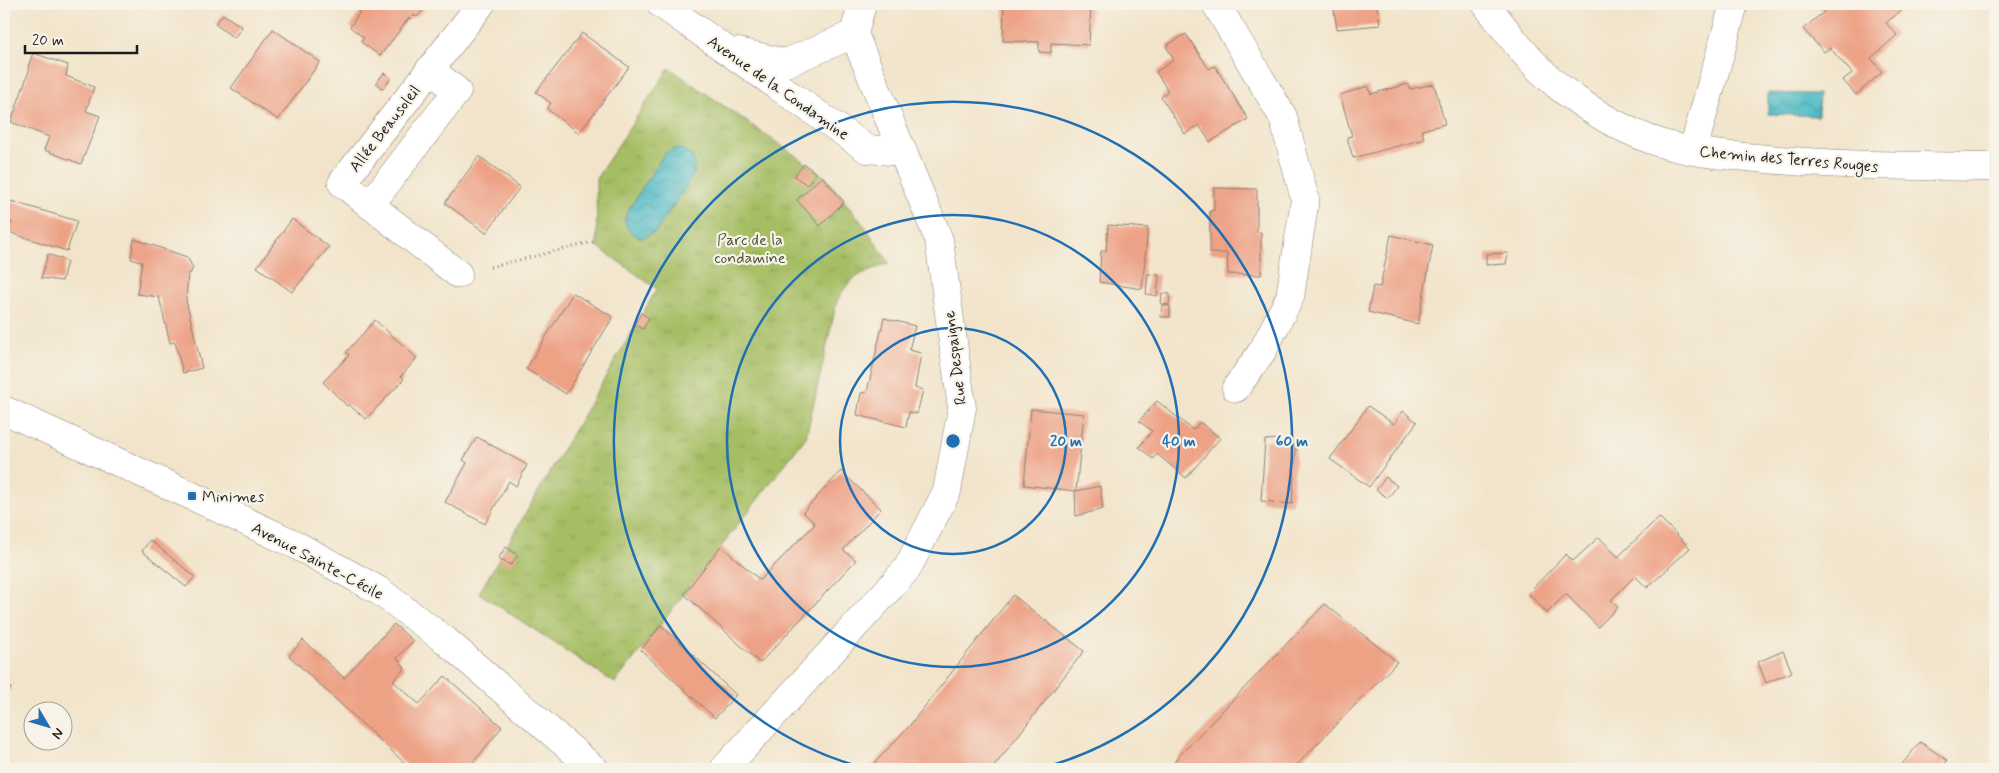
<svg xmlns="http://www.w3.org/2000/svg" width="1999" height="773" font-family="Mynerve,sans-serif">
<defs>
<pattern id="park-tufts" width="24" height="20" patternUnits="userSpaceOnUse" patternTransform="scale(1.25)"><rect width="24" height="20" fill="#a6be64"/><path d="M3 7l-1-3M5 7V3M7 7l1-3M15 17l-1-3M17 17v-4M19 17l1-3" fill="none" stroke="#8ea356"/></pattern>
<pattern id="water-waves" width="16" height="10" patternUnits="userSpaceOnUse" patternTransform="scale(1.25)"><rect width="16" height="10" fill="#4cbac5"/><path d="M0 5q4-4 8 0t8 0" fill="none" stroke="#429fa9"/></pattern>
</defs>
<rect width="100%" height="100%" fill="#f7f3e8"/>
<filter id="ink" filterUnits="userSpaceOnUse"><feTurbulence type="fractalNoise" baseFrequency=".02" numOctaves="2"/><feDisplacementMap in="SourceGraphic" scale="10" xChannelSelector="R" yChannelSelector="G"/><feConvolveMatrix kernelMatrix="1 2 1 2 8 2 1 2 1" color-interpolation-filters="sRGB"/></filter>
<filter id="wash" filterUnits="userSpaceOnUse"><feTurbulence type="fractalNoise" baseFrequency=".0096" numOctaves="4" result="noise"/><feDisplacementMap in="SourceGraphic" scale="20" xChannelSelector="R" yChannelSelector="G"/><feGaussianBlur stdDeviation="1.12" result="paint"/><feColorMatrix in="noise" values="0 0 0 0 0 0 0 0 0 0 0 0 0 0 0 0 0 1.4 0 .05"/><feComposite in="paint" operator="in"/></filter>
<g filter="url(#wash)">
<rect width="100%" height="100%" fill="#f2e4ca"/>
<path fill="url(#park-tufts)" stroke="#616d40" d="M669,68L802,160L825,177L866,228L889,263C862,274 851,274 837,301L806,437L615,683L479,593L657,289L597,246L596,179Z"/>
<g fill="url(#water-waves)" stroke="#346b70">
<path d="M1768,93L1819,94L1818,116L1768,114Z"/>
<path d="M674,149L684,150L691,154L694,162V174L656,232L641,238C630,234 623,227 626,214L664,154Z"/>
</g>
<g id="blocks">
<g fill="#eda286">
<path d="M364,4H428L417,17L414,15L412,19L409,18L380,56L361,42L364,38L350,27L360,12L358,11Z"/>
<path d="M1004,4H1091L1089,45L1051,43V53L1039,52V42L1003,41Z"/>
<path d="M1333,4H1377L1380,25L1337,29Z"/>
<path d="M1816,4H1902L1905,7L1886,23L1897,35L1871,58L1882,72L1856,95L1843,80L1852,73L1830,48L1824,52L1803,29L1824,12Z"/>
<path d="M223,14L242,27L234,38L215,24Z"/>
<path d="M273,29L320,62L278,120L231,88Z"/>
<path d="M582,33L629,67L579,133L547,109L551,103L536,92Z"/>
<path d="M1186,34L1209,69L1215,66L1248,119L1210,142L1199,125L1185,134L1161,97L1168,91L1156,72L1174,60L1166,46Z"/>
<path d="M33,53L68,65L66,76L94,87L86,111L100,116L81,164L44,150L49,137L11,122L30,68L28,67Z"/>
<path d="M384,73L391,78L383,89L376,83Z"/>
<path d="M1408,84L1410,89L1434,84L1445,124L1422,130L1424,139L1353,158L1347,137L1352,136L1340,95L1368,86L1371,94Z"/>
<path d="M479,156L520,187L486,233L445,203Z"/>
<path d="M804,164L816,173L807,185L794,176Z"/>
<path d="M822,176L844,202L820,226L797,200Z"/>
<path d="M1214,188L1257,189V232H1261V275L1228,274L1227,253H1210V211L1214,210Z"/>
<path d="M4,199L77,221L67,251L8,232L12,222L4,220Z"/>
<path d="M292,219L329,247L292,292L257,267Z"/>
<path d="M1108,225L1148,228L1142,289L1099,282L1101,251H1106Z"/>
<path d="M1391,235L1433,245L1418,324L1368,312L1373,286L1380,287Z"/>
<path d="M134,239L187,257L193,268L190,274L188,273L186,300L202,368L183,373L175,342L170,343L159,297L137,294L142,262L131,259Z"/>
<path d="M1508,253L1506,264L1486,265V254Z"/>
<path d="M48,254L67,261L62,281L41,278Z"/>
<path d="M1148,274L1159,275L1157,296L1146,294Z"/>
<path d="M573,293L613,317L566,394L526,369Z"/>
<path d="M1162,293L1170,294L1169,305L1161,304Z"/>
<path d="M1162,306H1170V317H1161Z"/>
<path d="M641,313L649,318L643,329L634,325Z"/>
<path d="M884,318L915,326L909,350L921,353L915,388L923,390L917,414L909,412L906,427L857,415L861,393L867,392Z"/>
<path d="M375,320L417,358L401,376L404,379L366,419L349,405L347,406L323,382L349,355L346,352Z"/>
<path d="M1157,401L1193,430L1200,422L1220,438L1186,478L1157,454L1153,459L1139,447L1152,431L1139,421Z"/>
<path d="M1368,406L1394,424L1403,411L1417,422L1369,487L1330,459Z"/>
<path d="M1031,409L1084,414L1076,491L1100,486L1103,509L1076,516L1075,491L1024,485Z"/>
<path d="M477,437L527,465L516,486L509,481L485,524L445,502L467,463L463,460Z"/>
<path d="M1280,439L1281,444L1296,446L1292,504L1261,501L1265,440Z"/>
<path d="M841,471L881,509L843,550L856,560L760,663L684,594L721,546L760,580L815,524L803,512Z"/>
<path d="M1386,477L1397,486L1388,498L1376,490Z"/>
<path d="M1659,517L1690,548L1647,588L1635,576L1611,600L1618,607L1598,627L1566,594L1547,613L1528,593L1566,554L1573,561L1599,537L1618,557Z"/>
<path d="M150,540L195,577L186,587L142,551Z"/>
<path d="M506,547L518,555L511,565L498,559Z"/>
<path d="M1013,595L1084,651L992,769H869L910,725Z"/>
<path d="M1325,604L1397,662L1293,769H1169L1179,756Z"/>
<path d="M394,624L413,641L397,658L405,668L393,681L419,704L445,676L502,727L468,769H411L289,656L303,640L344,678Z"/>
<path d="M661,625L736,695L715,718L641,650Z"/>
<path d="M1783,651L1792,672L1766,683L1758,662Z"/>
<path d="M4,681L11,688L4,696Z"/>
<path d="M1920,742L1947,760L1941,769L1899,768Z"/>
</g>
</g>
</g>
<g filter="url(#ink)">
<use href="#blocks" fill-opacity="0" stroke="#878073" stroke-width="1"/>
<g fill="none" stroke-linecap="round" stroke-linejoin="round">
<defs>
<g id="minor">
<path d="M661,4L867,149L903,152"/>
<path d="M1216,4L1283,117L1305,199L1290,297L1263,350L1236,388"/>
<path d="M738,52L786,63L854,34"/>
<path d="M1693,150L1734,4"/>
<path d="M370,205L457,91L430,69"/>
<path d="M458,274L342,183L481,4"/>
<path d="M724,769L907,569L947,491L962,408L939,240L854,34L862,4"/>
</g>
<g id="major">
<path d="M1486,4C1510,36 1534,69 1567,93C1595,114 1627,132 1660,143C1691,153 1725,155 1757,158C1836,166 1916,166 1995,167"/>
<path d="M4,410L192,496L296,545L378,590L445,640L594,769"/>
</g>
</defs>
<use href="#minor" stroke="#878073" stroke-width="29"/>
<use href="#major" stroke="#878073" stroke-width="29"/>
<path stroke="#878073" stroke-width="3" stroke-dasharray="1 4" stroke-linecap="butt" d="M490,267L597,241"/>
<use href="#minor" stroke="#fff" stroke-width="28"/>
<use href="#major" stroke="#fff" stroke-width="28"/>
</g>
</g>
<g fill="none" stroke="#1f6fb2" stroke-width="2.5">
<circle cx="953" cy="441" r="113"/>
<circle cx="953" cy="441" r="226"/>
<path d="M868 769A339 339 0 1 1 1038 769"/>
</g>
<rect fill="#1f6fb2" stroke="#f7f3e8" stroke-width="2" x="187" y="491" width="10" height="10" rx="2.5"/>
<g text-anchor="middle" stroke-width="4.5" stroke-linejoin="round" paint-order="stroke">
<g font-size="16" fill="#1c1c1c" stroke="#f7f3e8">
<text transform="translate(779 87) rotate(35)" y="6">Avenue de la Condamine</text>
<text transform="translate(384 128) rotate(-52)" y="6">Allée Beausoleil</text>
<text transform="translate(1789 158) rotate(5)" y="6">Chemin des Terres Rouges</text>
<text transform="translate(954 358) rotate(-97)" y="6">Rue Despaigne</text>
<text transform="translate(318 560) rotate(28)" y="6">Avenue Sainte-Cécile</text>
</g>
<g font-size="16" fill="#4c5535" stroke="#f7f3e8">
<text x="750" y="245">Parc de la<tspan x="750" dy="18">condamine</tspan></text>
</g>
<g font-size="16" fill="#1c1c1c" stroke="#f7f3e8" text-anchor="start">
<text x="202" y="502">Minimes</text>
</g>
</g>
<circle cx="953" cy="441" r="8" fill="#1f6fb2" stroke="#f7f3e8" stroke-width="2.5"/>
<g font-size="15" text-anchor="middle" font-weight="bold" fill="#1f6fb2" stroke="#f7f3e8" stroke-width="4.5" stroke-linejoin="round" paint-order="stroke">
<text x="1066" y="446">20 m</text>
<text x="1179" y="446">40 m</text>
<text x="1292" y="446">60 m</text>
</g>
<rect width="1999" height="773" fill="none" stroke="#f7f3e8" stroke-width="20"/>
<g transform="translate(48 726) rotate(128)"><circle r="24" fill="#f7f3e8" stroke="#9f9d96"/>
<path d="M0-4L9 19L0 12L-9 19Z" fill="#1f6fb2"/>
<text y="-8" font-size="14" font-weight="bold" text-anchor="middle" fill="#1c1c1c">N</text>
</g>
<path d="M25 45v8h112v-8" fill="none" stroke="#1c1c1c" stroke-width="2.5"/>
<text x="32" y="45" font-size="15" fill="#1c1c1c" stroke="#f7f3e8" stroke-width="4" paint-order="stroke">20 m</text>
</svg>
